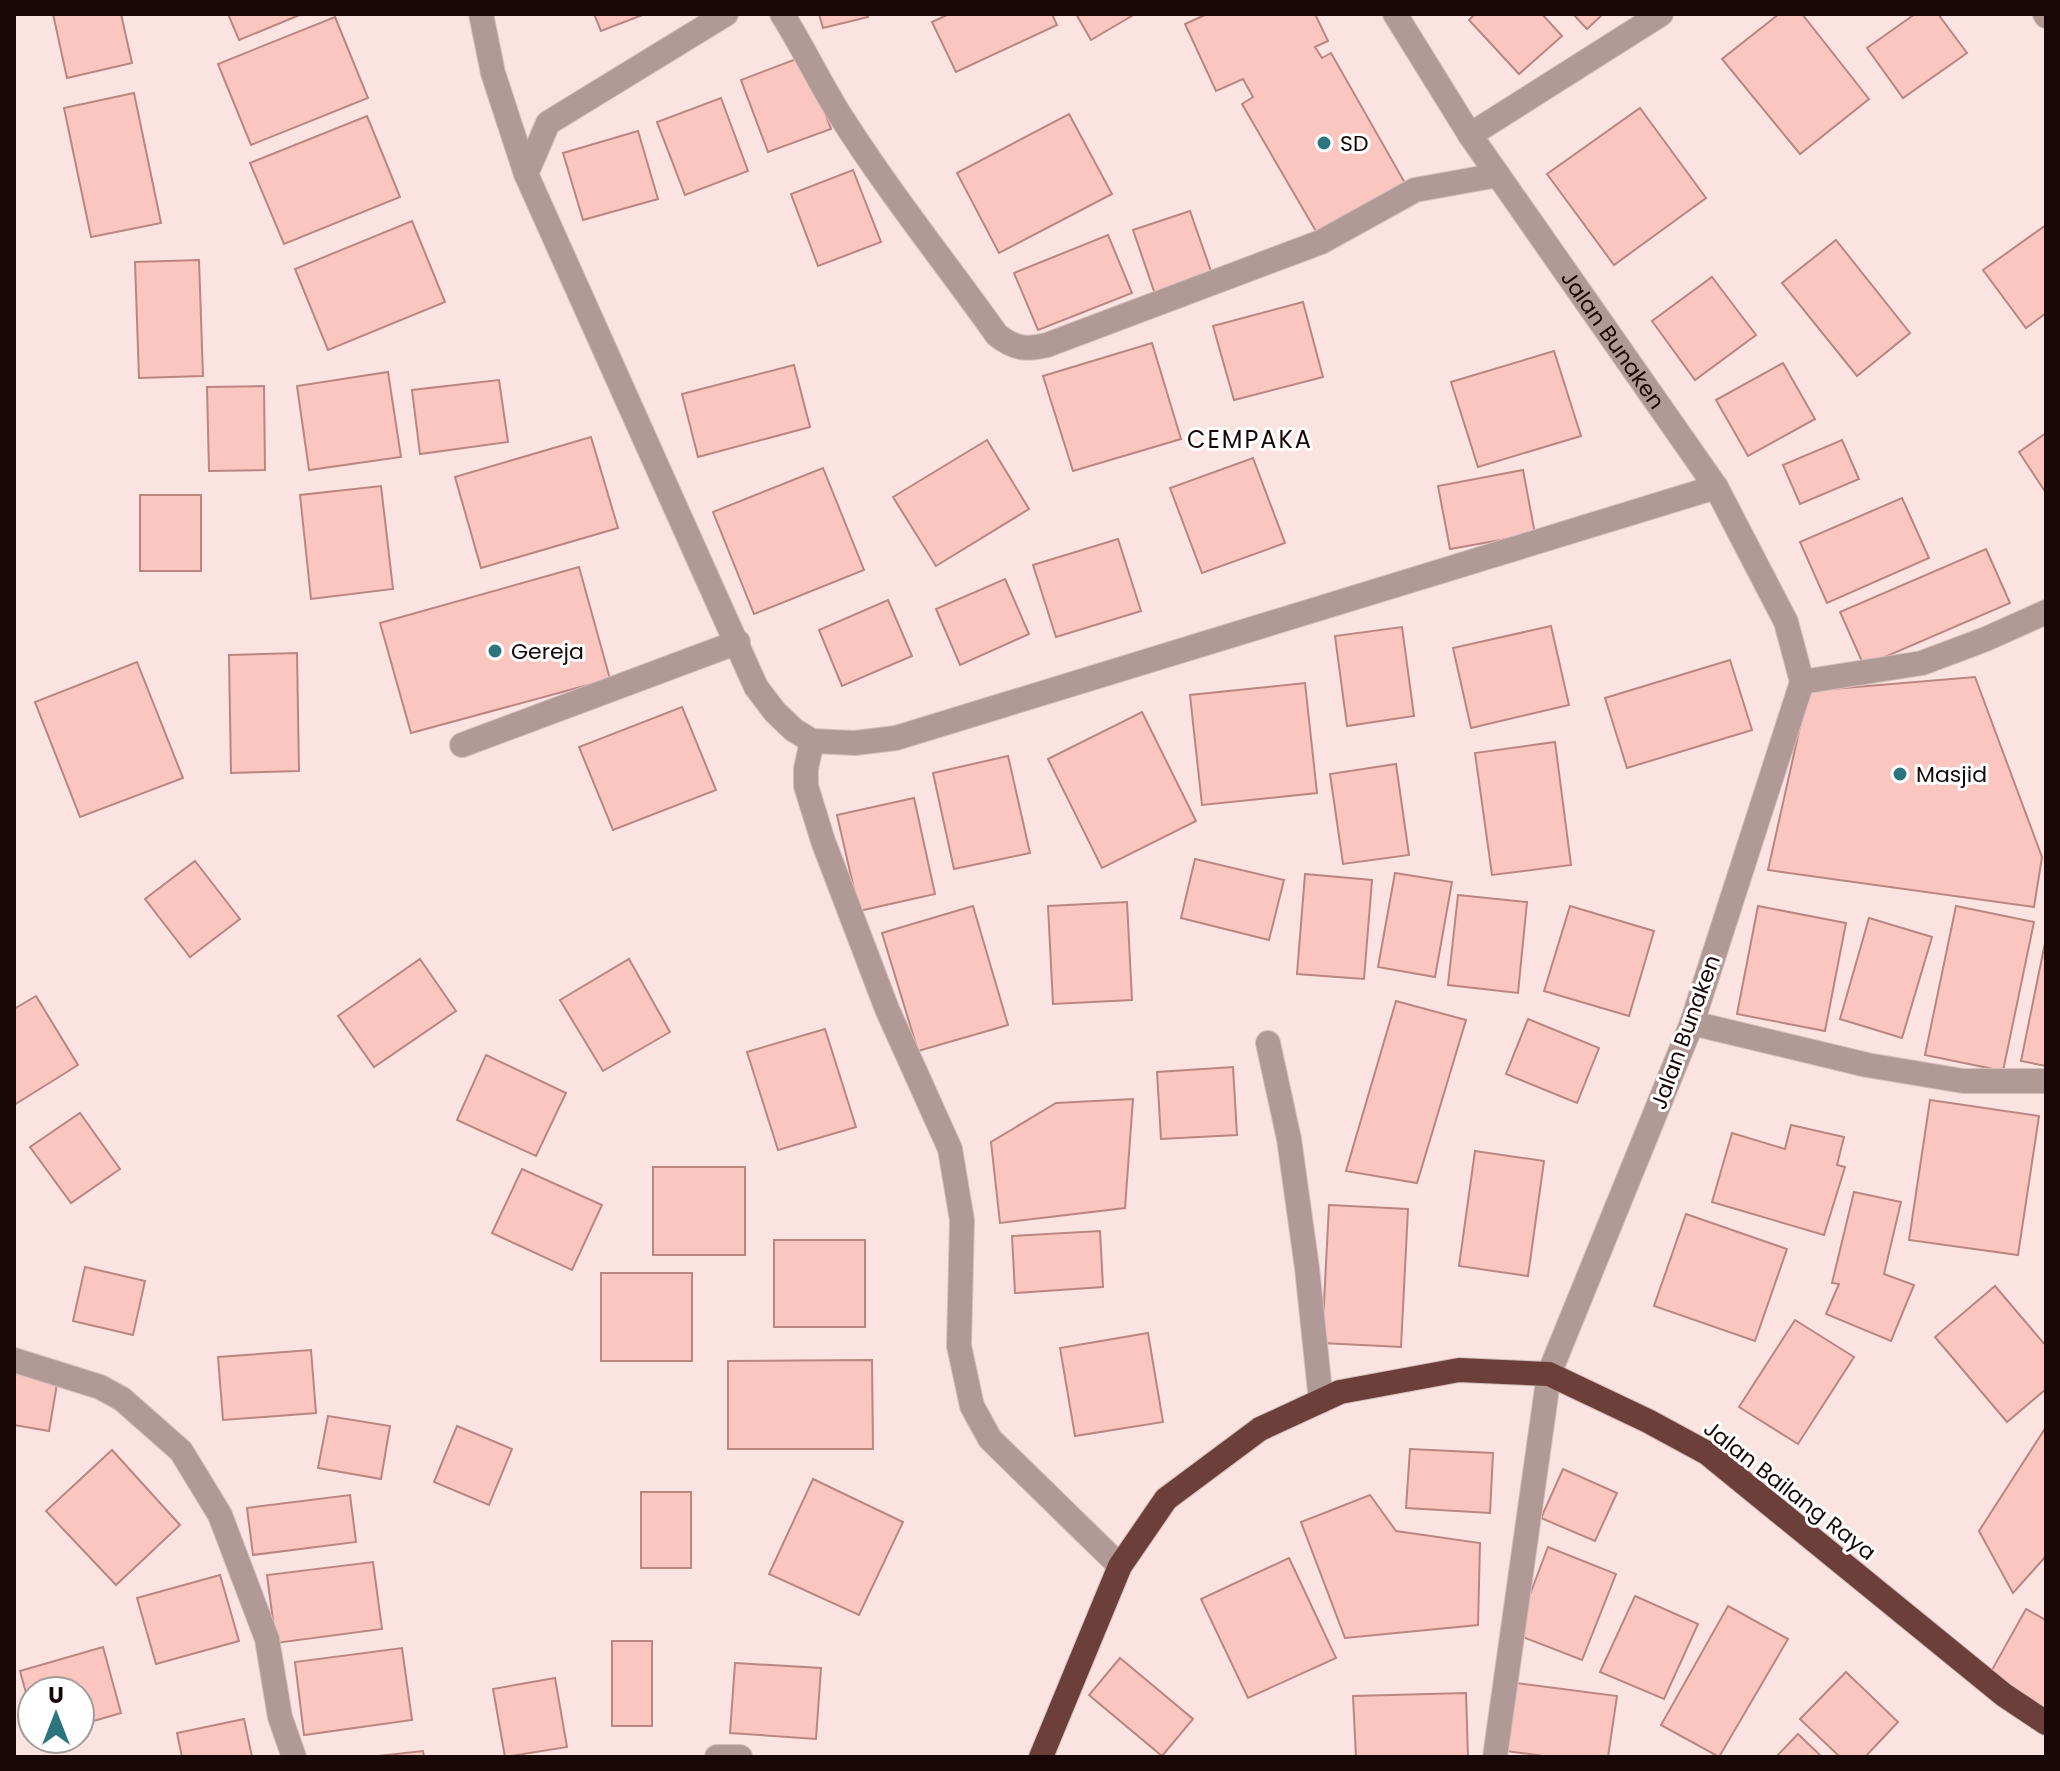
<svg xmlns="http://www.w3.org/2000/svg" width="2060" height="1771" font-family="Poppins,sans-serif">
<rect width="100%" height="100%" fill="#fae3e1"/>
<g fill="#fcc6c0" stroke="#ba8681" stroke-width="2">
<path d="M53,14H121L132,63L67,78Z"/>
<path d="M228,14H302L239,40Z"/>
<path d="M594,14H645L601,31Z"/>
<path d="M819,14H868V17L823,28Z"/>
<path d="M949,14H1052L1057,25L956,72L932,22Z"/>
<path d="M1076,14H1135L1091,40Z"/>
<path d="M1207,14H1315L1328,41L1315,47L1322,58L1331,53L1405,183L1317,233L1242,104L1253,97L1243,79L1216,91L1185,24Z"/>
<path d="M1475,14H1542L1562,36L1519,74L1469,20Z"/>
<path d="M1573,14H1603L1587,29Z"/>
<path d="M1779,14H1802L1869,99L1800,154L1722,59Z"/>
<path d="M1915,14H1938L1967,53L1903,98L1867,48Z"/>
<path d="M335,17L368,98L251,145L218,64Z"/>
<path d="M804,56L831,129L768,152L741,80Z"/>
<path d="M134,93L161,223L91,237L64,108Z"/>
<path d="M721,98L748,171L685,195L657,122Z"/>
<path d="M1640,108L1706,198L1614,265L1547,174Z"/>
<path d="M1069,114L1112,194L999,253L957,173Z"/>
<path d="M367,116L400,197L284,244L250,163Z"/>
<path d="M638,131L658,199L583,220L563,153Z"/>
<path d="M853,170L881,242L818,266L791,194Z"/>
<path d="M1190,211L1213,277L1156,297L1133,230Z"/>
<path d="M412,221L445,302L328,350L295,269Z"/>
<path d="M2046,225V313L2026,328L1983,270Z"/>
<path d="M1108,235L1132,293L1038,330L1014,273Z"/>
<path d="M1836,240L1910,333L1857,376L1782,283Z"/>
<path d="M199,260L203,376L139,378L135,262Z"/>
<path d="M1712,277L1756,335L1695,380L1652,321Z"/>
<path d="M1303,302L1323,377L1234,400L1213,326Z"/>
<path d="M1152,343L1181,439L1073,471L1043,376Z"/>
<path d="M1554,351L1581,436L1478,467L1451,382Z"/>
<path d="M1783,363L1815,419L1748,456L1716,400Z"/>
<path d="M794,365L810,427L698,457L682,394Z"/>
<path d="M388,372L401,457L309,470L297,386Z"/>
<path d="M499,380L508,442L420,454L412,390Z"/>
<path d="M264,386L265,470L209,471L207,387Z"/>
<path d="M2046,433V493L2019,452Z"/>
<path d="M591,437L618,528L481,568L455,477Z"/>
<path d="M987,440L1029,509L936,566L893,497Z"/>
<path d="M1842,440L1859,479L1800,504L1783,465Z"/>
<path d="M1253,458L1285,543L1202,573L1170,488Z"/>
<path d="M823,468L864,570L754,614L713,512Z"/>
<path d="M1523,470L1535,534L1450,549L1438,486Z"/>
<path d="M381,486L393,589L311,599L300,495Z"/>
<rect x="140" y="495" width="61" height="76"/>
<path d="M1902,498L1929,558L1827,603L1800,542Z"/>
<path d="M1118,539L1141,611L1056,637L1033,565Z"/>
<path d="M1986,549L2010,603L1864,666L1840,612Z"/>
<path d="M579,567L610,679L411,733L380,623Z"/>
<path d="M1005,579L1029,634L960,665L936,609Z"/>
<path d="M888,600L912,656L842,686L819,630Z"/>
<path d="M1551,626L1569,705L1471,728L1453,648Z"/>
<path d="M1402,627L1414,716L1347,726L1335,636Z"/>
<path d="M297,653L299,771L231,773L229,655Z"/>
<path d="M1730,660L1752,730L1627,768L1605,698Z"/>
<path d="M137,662L183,778L80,817L35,702Z"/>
<path d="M1975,677L2042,857L2034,907L1768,870L1808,691Z"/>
<path d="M1305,683L1317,793L1202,805L1190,695Z"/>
<path d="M682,707L716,790L613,830L579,747Z"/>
<path d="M1142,712L1196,821L1102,868L1048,759Z"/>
<path d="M1555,742L1571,865L1492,875L1475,753Z"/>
<path d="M1008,756L1030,853L954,869L933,773Z"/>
<path d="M1396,764L1409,855L1343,864L1330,774Z"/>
<path d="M914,798L935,894L859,911L837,815Z"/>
<path d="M1195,859L1284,880L1269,940L1181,918Z"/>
<path d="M195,861L240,919L190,957L145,899Z"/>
<path d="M1395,873L1452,882L1435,977L1378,967Z"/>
<path d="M1305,874L1372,880L1364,979L1297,974Z"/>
<path d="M1458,895L1527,902L1518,993L1448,985Z"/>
<path d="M1127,902L1132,1000L1053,1004L1048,906Z"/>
<path d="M973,906L1008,1025L918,1051L882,933Z"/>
<path d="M1570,906L1654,931L1629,1016L1544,991Z"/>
<path d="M1758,906L1846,923L1825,1031L1737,1014Z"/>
<path d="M1956,906L2034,922L2003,1071L1925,1055Z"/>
<path d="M1869,918L1932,937L1902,1038L1840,1019Z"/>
<path d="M2046,938V1066L2021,1061Z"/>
<path d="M420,959L456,1011L374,1067L338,1016Z"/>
<path d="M629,959L670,1032L603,1071L560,1000Z"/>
<path d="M36,996L78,1065L14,1105V1009Z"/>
<path d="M1396,1001L1466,1020L1417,1183L1346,1171Z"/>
<path d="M1528,1019L1599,1048L1577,1103L1506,1074Z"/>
<path d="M825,1029L856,1127L778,1150L747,1052Z"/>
<path d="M486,1055L566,1093L536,1156L457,1120Z"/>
<path d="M1233,1067L1237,1135L1161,1139L1157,1072Z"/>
<path d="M1133,1099L1125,1208L1000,1223L991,1142L1056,1103Z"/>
<path d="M1930,1100L2039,1116L2018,1255L1909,1240Z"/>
<path d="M80,1113L120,1169L71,1203L30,1147Z"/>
<path d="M1791,1125L1844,1137L1837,1165L1845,1167L1824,1235L1712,1202L1732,1133L1785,1149Z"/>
<path d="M1475,1151L1544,1161L1528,1276L1459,1266Z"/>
<rect x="653" y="1167" width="92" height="88"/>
<path d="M522,1169L602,1205L572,1270L492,1233Z"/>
<path d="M1854,1192L1901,1202L1884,1274L1914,1285L1891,1341L1826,1314L1839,1284L1832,1283Z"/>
<path d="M1329,1205L1408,1209L1401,1347L1322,1343Z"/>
<path d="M1686,1214L1787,1249L1755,1341L1654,1306Z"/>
<path d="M1100,1231L1103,1287L1015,1293L1012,1236Z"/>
<rect x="774" y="1240" width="91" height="87"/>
<path d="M85,1267L145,1281L133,1335L73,1321Z"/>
<rect x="601" y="1273" width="91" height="88"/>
<path d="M1995,1286L2046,1346V1389L2007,1422L1935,1337Z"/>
<path d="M1795,1320L1854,1357L1798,1444L1739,1407Z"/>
<path d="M1148,1333L1163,1422L1075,1436L1060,1348Z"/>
<path d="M311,1350L316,1413L223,1420L218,1357Z"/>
<path d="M872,1360L873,1449H728V1361Z"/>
<path d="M14,1371L58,1378L49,1431L14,1425Z"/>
<path d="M328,1416L390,1426L381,1479L318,1468Z"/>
<path d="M457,1426L512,1449L489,1505L434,1482Z"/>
<path d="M2046,1427V1556L2013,1593L1979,1531Z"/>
<path d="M1410,1449L1493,1453L1490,1513L1406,1508Z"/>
<path d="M112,1450L180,1525L116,1585L46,1511Z"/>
<path d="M1563,1469L1617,1493L1595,1541L1541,1518Z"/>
<path d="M813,1479L903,1522L859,1615L769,1574Z"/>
<rect x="641" y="1492" width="50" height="76"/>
<path d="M350,1495L356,1542L253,1555L247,1508Z"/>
<path d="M1370,1495L1396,1531L1480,1543L1478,1625L1345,1638L1301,1522Z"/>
<path d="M1548,1547L1616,1574L1582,1660L1515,1634Z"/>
<path d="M1289,1558L1336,1658L1248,1698L1201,1599Z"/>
<path d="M373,1562L382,1629L276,1643L267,1575Z"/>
<path d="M220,1575L239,1641L156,1664L137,1598Z"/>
<path d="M1635,1596L1698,1624L1664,1699L1600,1672Z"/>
<path d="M1728,1606L1788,1639L1719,1757L1661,1725Z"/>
<path d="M2026,1609L2046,1620V1709L1988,1677Z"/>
<rect x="612" y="1641" width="40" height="85"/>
<path d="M103,1647L121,1713L80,1725V1691H32V1715L20,1671Z"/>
<path d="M402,1648L412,1720L304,1735L295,1662Z"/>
<path d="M1120,1658L1193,1719L1162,1756L1089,1695Z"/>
<path d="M735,1663L821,1668L816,1739L730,1733Z"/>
<path d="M1846,1672L1898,1722L1865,1757H1840L1800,1719Z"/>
<path d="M555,1678L567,1747L505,1757L493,1689Z"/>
<path d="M1508,1682L1617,1696L1608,1757H1551L1499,1750Z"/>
<path d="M1466,1693L1468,1757H1356L1353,1696Z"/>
<path d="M244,1719L252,1757H182L177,1733Z"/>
<path d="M1798,1734L1822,1757H1776Z"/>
<path d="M423,1751L424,1757H369Z"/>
</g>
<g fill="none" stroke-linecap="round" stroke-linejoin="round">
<defs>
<g id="street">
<path d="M481,14L493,73L526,174L756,687L775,712L794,730L812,741L855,743L896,738L1716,487"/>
<path d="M782,14C803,47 819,82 840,115C888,191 945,262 997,335C1015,349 1026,350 1047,345L1321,242L1415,190L1498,175"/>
<path id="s1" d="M1395,14L1470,135L1716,487L1786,622L1802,682L1692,1023L1549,1374L1495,1757"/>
<path d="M2045,14L2046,16"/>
<path d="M1470,135L1661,14"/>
<path d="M526,174L548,123L726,14"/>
<path d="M1802,682L1922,663L1986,639L2046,612"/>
<path d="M812,741L806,769V786L823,841L887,1009L950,1149L962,1220L959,1346L972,1406L990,1439L1120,1566"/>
<path d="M462,745L738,642"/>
<path d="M1692,1023L1867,1065L1963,1081H2046"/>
<path d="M1268,1043L1289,1139L1307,1268L1321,1401"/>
<path d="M14,1360L100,1387L122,1399L181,1451L220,1515L267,1639L280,1717L294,1757"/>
<path d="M717,1757H740"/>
</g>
<path id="highway" d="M1041,1757L1120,1566L1166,1499L1260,1429L1340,1392L1459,1370L1549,1374L1648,1421L1707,1453L2004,1695L2046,1723"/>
</defs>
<use href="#street" stroke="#d6c0be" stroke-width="26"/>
<use href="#highway" stroke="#d6c0be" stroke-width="26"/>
<use href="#street" stroke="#b19996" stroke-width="24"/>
<use href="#highway" stroke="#6c3f3b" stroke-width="24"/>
</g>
<g fill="#2d757e" stroke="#fff" stroke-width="3">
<circle cx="1324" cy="143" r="8"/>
<circle cx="495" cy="651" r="8"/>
<circle cx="1900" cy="774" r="8"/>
</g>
<g text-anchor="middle" stroke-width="6" stroke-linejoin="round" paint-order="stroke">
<g font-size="22" fill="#180706" stroke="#fff" text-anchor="start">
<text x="1340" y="151">SD</text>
<text x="511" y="659">Gereja</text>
<text x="1916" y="782">Masjid</text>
</g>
<g font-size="22" fill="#180706" stroke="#fff">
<text dy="8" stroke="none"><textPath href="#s1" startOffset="392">Jalan Bunaken</textPath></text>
<text transform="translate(1685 1032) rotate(-70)" y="8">Jalan Bunaken</text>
<text transform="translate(1790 1490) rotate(38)" y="8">Jalan Bailang Raya</text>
</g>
<g font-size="24" letter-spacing="2" fill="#180706" stroke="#fff">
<text x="1250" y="448">CEMPAKA</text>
</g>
</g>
<rect width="2060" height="1771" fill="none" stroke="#180706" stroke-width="32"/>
<g transform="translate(56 1715)"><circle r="38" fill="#ffffff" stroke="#a39c9b" stroke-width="2"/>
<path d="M0-6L14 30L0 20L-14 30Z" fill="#2d757e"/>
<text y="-12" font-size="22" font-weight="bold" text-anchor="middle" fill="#180706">U</text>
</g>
</svg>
